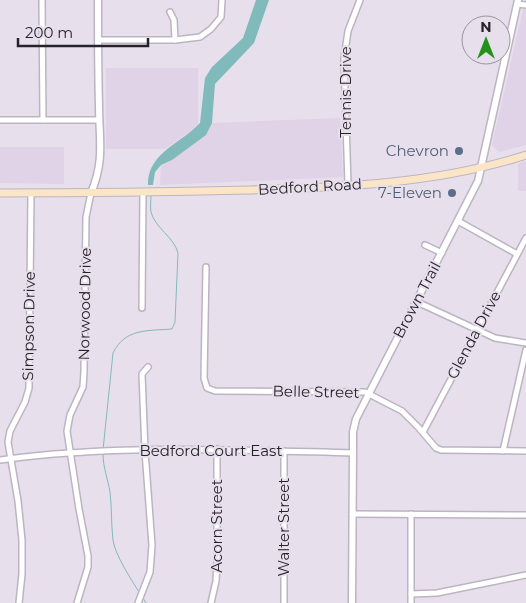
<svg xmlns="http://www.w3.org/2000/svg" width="526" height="603" font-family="Montserrat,sans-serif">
<rect width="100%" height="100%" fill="#e8dfed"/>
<g fill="#e0d2e7">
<path d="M523,9H526V145L499,152L492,145Z"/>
<path d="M106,68H198V126L165,149H106Z"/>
<path d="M340,118L343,177L160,185L161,165L172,160L206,135L212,123Z"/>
<path d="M0,147H64V184L0,183Z"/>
<path d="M526,161V191H518V164Z"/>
</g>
<path fill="#81babb" d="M256,0H269L254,43L215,84L212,123L206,135L172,160L161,165L155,172L153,185H148C147,153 182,143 200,123L205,78L212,67L243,38Z"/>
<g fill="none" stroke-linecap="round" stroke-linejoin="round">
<g stroke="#81babb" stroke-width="1">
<path d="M103,450L113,353C125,328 148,331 172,329L175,322L178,253C174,237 155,228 151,212C150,207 151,201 151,195"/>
<path d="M103,454C103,468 108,479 110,492C112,508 111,524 113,540C115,555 131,579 139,592"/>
<path d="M143,598L146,603"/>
</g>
<defs>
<g id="minor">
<path d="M42,0L43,120"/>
<path d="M517,4L526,5"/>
<path d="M170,12L174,20L175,40"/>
<path d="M98,40H175L200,37L211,29L221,17L222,0"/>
<path d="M0,120H99"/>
<path d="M348,185L344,58L348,31L360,0"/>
<path d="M458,221L517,254"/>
<path d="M425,245L442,253"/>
<path d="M206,267L204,378L207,388L215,391L365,392L402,411L418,427L436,448L441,450L526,451"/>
<path d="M417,302L495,338L526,343"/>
<path d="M142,308L143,192"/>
<path d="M423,432L526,238"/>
<path d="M284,451V603"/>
<path d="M503,451L526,350"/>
<path d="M0,460C117,444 236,450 353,453"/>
<path d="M352,514L526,515"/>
<path d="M411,514V603"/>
<path d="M411,594L437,593L526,575"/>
<path d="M19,603L22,574V540L18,501L8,442L10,431L25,402L29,388L31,193"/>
<path d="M77,603L88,567V556L79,509L67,431L70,415L83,387L84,372L86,217L91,193"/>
<path d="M138,603L150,572L152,545L145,451L142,374L148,367"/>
<path d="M211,603L216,581L217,562V449"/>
</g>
<g id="tertiary">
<path d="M91,193C105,160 99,139 99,105C98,70 98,35 98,0"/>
<path d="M352,603L353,453V432L356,419L478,181L518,0"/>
</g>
<path id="secondary" d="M0,193C83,193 166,192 250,190C342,187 437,184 526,155"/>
</defs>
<use href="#minor" stroke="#bdb4c2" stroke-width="8"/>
<use href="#tertiary" stroke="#bdb4c2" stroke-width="9"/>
<use href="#secondary" stroke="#bdb4c2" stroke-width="9"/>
<use href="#minor" stroke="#fff" stroke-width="5"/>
<use href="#tertiary" stroke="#fff" stroke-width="6"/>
<use href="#secondary" stroke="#fae5c7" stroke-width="7"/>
</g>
<g fill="#5c6f8a" stroke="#e8dfed" stroke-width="2">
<circle cx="459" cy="151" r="5"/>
<circle cx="452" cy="193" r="5"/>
</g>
<g text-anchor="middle" stroke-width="4" stroke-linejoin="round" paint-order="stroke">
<g font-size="15" fill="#262328" stroke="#e8dfed">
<text transform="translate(346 92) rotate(-90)" y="5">Tennis Drive</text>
<text transform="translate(310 187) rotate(-3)" y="5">Bedford Road</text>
<text transform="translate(417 300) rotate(-62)" y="5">Brown Trail</text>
<text transform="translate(85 304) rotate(-89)" y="5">Norwood Drive</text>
<text transform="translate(29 326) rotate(-89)" y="5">Simpson Drive</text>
<text transform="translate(474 335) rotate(-62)" y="5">Glenda Drive</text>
<text transform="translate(316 392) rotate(1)" y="5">Belle Street</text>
<text x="211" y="456">Bedford Court East</text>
<text transform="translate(217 526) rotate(-90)" y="5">Acorn Street</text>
<text transform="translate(284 527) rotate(-90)" y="5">Walter Street</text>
</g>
<g font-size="15" fill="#4e5e75" stroke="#e8dfed" text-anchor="end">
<text x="449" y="156">Chevron</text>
<text x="442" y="198">7-Eleven</text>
</g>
</g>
<g transform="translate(486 40)"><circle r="24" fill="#e8dfed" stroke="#9a949e"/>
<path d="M0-4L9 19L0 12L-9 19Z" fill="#23921b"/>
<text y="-8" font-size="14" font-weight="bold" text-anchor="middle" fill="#262328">N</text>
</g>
<path d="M18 38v8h130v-8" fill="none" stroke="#262328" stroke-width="2.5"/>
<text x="25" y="38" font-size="15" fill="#262328" stroke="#e8dfed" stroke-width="4" paint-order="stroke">200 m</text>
</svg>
